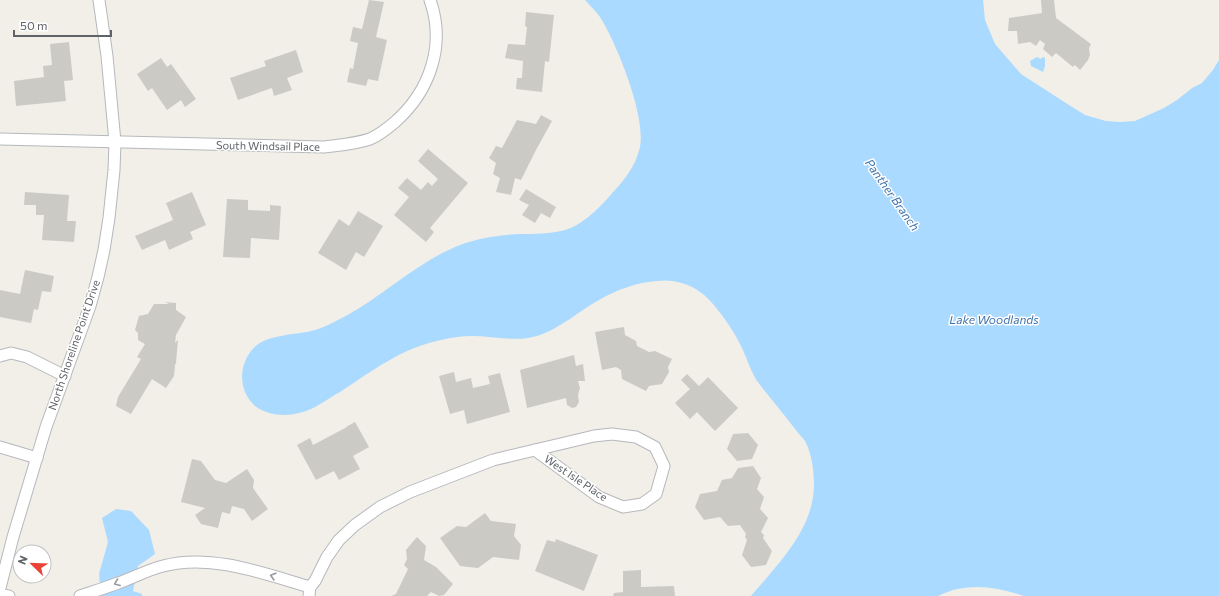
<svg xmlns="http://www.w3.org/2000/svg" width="1219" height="596" font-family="Commissioner,sans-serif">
<rect width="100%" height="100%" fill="#f1efe8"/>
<g fill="#aadaff">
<path d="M585,0H983L985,20L995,44L1021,74L1069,105L1085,115L1106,121L1120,122L1135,121L1164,108L1177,100L1192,88L1202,83L1213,70L1219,60V596H1024C995,586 966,582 938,596H751C778,564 813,530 814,486C814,471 812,454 805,441C802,437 798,433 795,429C783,413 769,397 757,381C750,370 747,358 741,346C735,332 713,300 700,292C688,283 672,279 657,281C638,282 616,290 599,300C579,311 562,327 540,335C518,343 494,336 472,336C451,336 424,343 405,352C382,363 361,378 340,392C327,399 314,410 299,413C285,417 267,415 255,406C237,390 238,361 257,345C271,334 298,335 315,330C322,328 330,324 336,321C380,300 414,263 460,245C478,238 500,235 520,234C535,234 551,234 565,230C582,225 596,211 608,198C622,182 635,169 640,147C646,116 617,44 600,17C596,11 590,6 585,0Z"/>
<path d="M1037,57L1041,59L1043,57L1045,58V66L1043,72L1031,66L1030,61Z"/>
<path d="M116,509L131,511L149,530L155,554L138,566L133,591L142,594V596H101L99,574L108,542L102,518Z"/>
</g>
<g fill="#cccac5">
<path d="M369,0L384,2L376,37L387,40L378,81L368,79L366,86L347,82L350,68L353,69L358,43L350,41L353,27L362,29Z"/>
<path d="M1041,0H1054L1056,18L1091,44L1089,48L1090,55L1088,60L1080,70L1075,65L1073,67L1056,53L1052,57L1043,49L1045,44L1040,40L1036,46L1030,42L1018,44L1017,31H1008L1009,18L1042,13Z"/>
<path d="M526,12L554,15L549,62L545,61L542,92L516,89L517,78H522L523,61L505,58L508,44L525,45L527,27L525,26Z"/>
<path d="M69,42L73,80L64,81L66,101L16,106L14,81L44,77L43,66L52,65L50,44Z"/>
<path d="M296,50L303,72L287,78L292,90L274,96L272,88L238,100L230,78L266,66L264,61Z"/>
<path d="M161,58L167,67L171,64L196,99L185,107L181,100L167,110L152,88L148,91L137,74Z"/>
<path d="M541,115L552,121L536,150L521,180L515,178L511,195L496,192L500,178L493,174L496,163L489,158L496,146L502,148L517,120L536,124Z"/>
<path d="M428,149L468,183L430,228L434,232L426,242L394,215L409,197L398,188L407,178L421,190L428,182L432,186L438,179L418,161Z"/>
<path d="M526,189L556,207L550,218L541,213L535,223L522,215L529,205L519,200Z"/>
<path d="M25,192L69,195L67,221H76L74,242L42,240L44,215H36V205H24Z"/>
<path d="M192,192L206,225L190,232L193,239L169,250L165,240L142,250L135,236L173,220L166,203Z"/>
<path d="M227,199L248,200V210L270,211V205L281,206L279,240L251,238L250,258L223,257Z"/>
<path d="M358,211L383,226L364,257L356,252L346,270L318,253L339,219L349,226Z"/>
<path d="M25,270L54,276L51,292L42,291L38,310L34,309L31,323L0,317V290L20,294Z"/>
<path d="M165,302L176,303V310L186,317L176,335L175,343L178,340L176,363L175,365L174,376L166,388L152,379L131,414L116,406L118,397L141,359L137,357L145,344L138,340V333L135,330L139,316L148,314L154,304H169Z"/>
<path d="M624,327L625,335L636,341L637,346L649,352L655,351L672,359L668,367L669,372L662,384L649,386L646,391L622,379L621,370L616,367L602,370L595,332Z"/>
<path d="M574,355L576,366L583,364L585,381H578L580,388L578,395L579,402L576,407L572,408L567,405L566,398L527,408L520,370Z"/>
<path d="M454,372L456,382L471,378L473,388L490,384L488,376L500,373L510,412L467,424L464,410L450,414L439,376Z"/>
<path d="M687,374L699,386L708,377L738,408L715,431L697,412L690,419L675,403L690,389L681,380Z"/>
<path d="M355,422L369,447L353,456L360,469L339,480L334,471L316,480L297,445L310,438L313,445L347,427H346Z"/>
<path d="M748,433L758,445L752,459L737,461L727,449L733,434Z"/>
<path d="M192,459L201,461L215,480L226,483L247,469L254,480L253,488L268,509L252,521L244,509L232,506L230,514L222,512L218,528L201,524L195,515L205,508L181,502Z"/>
<path d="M753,466L761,478L757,489L764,497L760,509L768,518L761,532L764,535L763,538L772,551L766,565L751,567L742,555L747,540L745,537L746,534L740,525L728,526L720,517L704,520L695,507L700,494L717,491L722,480L732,478L738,468Z"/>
<path d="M485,513L491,521L516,524L514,536L521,545L519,560L493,557L478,568L460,566L440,538L457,526L466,527Z"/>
<path d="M417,537L426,546L424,560L436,567L453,584L444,595L439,596L431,592L427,596H391L396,594L408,569L404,565L407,559L406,550Z"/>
<path d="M556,539L598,555L584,591L535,571L547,540L555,542Z"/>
<path d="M641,570V587L674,586L675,596H613L614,593L623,592V571Z"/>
</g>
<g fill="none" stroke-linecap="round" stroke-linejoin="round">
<defs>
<g id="minor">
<path d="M0,139L324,147C340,145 355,144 370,139C379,135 388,128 395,122C430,91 446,45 430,0"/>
<path d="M0,356L11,353L27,357L65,376"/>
<path d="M612,434L636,437L655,447L664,466L656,494L642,504L623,507L599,497L535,450L594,436Z"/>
<path d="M0,447L37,458"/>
<path d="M0,588L13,537L46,427L90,306L98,277L104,250L109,218L114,170L115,142L107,56L99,0"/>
<path d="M0,594L9,596"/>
<path d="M80,596C92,592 105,588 118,583C133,578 147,570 163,566C211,553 265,574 310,587"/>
<path d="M309,596L310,587L315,581L327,557L339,540L355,525L380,507L410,492L493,460L535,450"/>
</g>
</defs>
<use href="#minor" stroke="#b5b8bc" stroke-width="13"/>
<use href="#minor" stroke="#fff" stroke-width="11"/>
</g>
<defs><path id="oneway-chevron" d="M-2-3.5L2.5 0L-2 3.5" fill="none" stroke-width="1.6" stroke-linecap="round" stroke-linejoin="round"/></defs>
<g stroke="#979a9d">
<use href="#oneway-chevron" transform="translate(273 576) rotate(-164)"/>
<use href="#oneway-chevron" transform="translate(117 583) rotate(159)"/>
</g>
<g text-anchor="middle" stroke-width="3" stroke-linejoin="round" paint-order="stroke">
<g font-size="11" fill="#5f6368" stroke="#fff">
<text transform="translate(268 146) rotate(1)" y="4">South Windsail Place</text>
<text transform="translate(74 345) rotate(-71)" y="4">North Shoreline Point Drive</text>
<text transform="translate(576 478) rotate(34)" y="4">West Isle Place</text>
</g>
<g font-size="12" font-style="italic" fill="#4174aa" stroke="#fff">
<text transform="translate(892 195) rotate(55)" y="4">Panther Branch</text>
<text x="994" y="324">Lake Woodlands</text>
</g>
</g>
<g transform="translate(32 564) rotate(293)"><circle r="19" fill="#ffffff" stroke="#bfc1c3"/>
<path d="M0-3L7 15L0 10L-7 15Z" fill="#ea4335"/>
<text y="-6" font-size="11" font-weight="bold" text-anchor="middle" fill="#5f6368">N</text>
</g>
<path d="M14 30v6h97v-6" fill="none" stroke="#5f6368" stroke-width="2"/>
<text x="20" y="30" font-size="12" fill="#5f6368" stroke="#ffffff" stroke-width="3" paint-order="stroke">50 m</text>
</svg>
